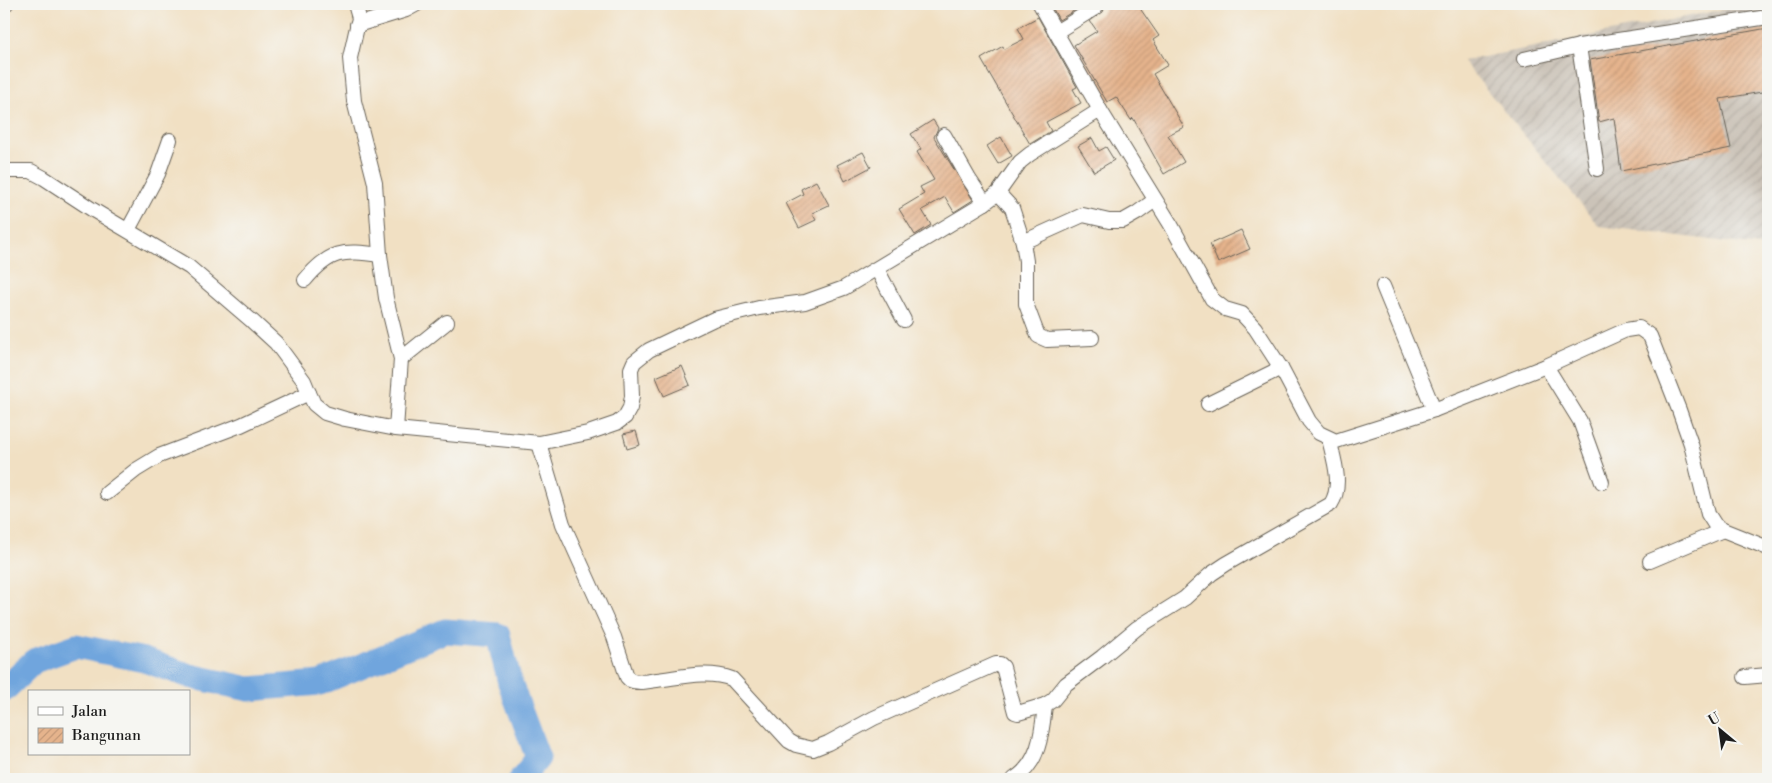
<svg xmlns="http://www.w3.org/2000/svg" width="1772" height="783" font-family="'Libre Bodoni',serif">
<defs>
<pattern id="industrial-furrows" width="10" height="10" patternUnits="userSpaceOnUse" patternTransform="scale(1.25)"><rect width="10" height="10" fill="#cbc3b8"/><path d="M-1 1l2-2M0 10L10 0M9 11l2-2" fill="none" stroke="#aea79e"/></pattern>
<pattern id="building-hatch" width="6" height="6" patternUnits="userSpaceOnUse" patternTransform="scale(1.25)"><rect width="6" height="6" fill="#e5b38c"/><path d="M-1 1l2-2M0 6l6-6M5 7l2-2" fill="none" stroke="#c49978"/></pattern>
</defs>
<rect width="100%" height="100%" fill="#f6f6f2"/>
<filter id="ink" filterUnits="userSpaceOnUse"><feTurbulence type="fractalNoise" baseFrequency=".02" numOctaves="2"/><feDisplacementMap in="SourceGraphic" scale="10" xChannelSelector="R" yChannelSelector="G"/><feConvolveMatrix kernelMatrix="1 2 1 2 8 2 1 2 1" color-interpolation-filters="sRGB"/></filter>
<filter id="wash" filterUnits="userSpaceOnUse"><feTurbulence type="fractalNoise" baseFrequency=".0096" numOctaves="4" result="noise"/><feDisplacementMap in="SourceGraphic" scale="20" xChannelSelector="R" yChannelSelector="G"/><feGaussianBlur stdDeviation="1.12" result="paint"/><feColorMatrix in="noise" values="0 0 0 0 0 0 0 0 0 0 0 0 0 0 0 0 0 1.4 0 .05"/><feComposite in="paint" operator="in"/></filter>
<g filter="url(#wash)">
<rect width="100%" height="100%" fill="#f1e0c3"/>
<path fill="url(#industrial-furrows)" d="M1751,4H1768V247L1599,226L1463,61Z"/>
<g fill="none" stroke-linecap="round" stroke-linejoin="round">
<path stroke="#70a5dd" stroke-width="25" d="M4,690L34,661L76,646L144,660L190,676L249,689L320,683L445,631L498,635L510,683L538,758L521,779"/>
</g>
<g id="blocks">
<g fill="url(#building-hatch)">
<path d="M1052,4H1085L1059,20L1053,9L1055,8Z"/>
<path d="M1106,4H1137L1159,36L1153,40L1168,65L1153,74L1184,127L1168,135L1184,162L1164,174L1133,118L1131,120L1116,97L1107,102L1074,45L1097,31L1090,21L1103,12Z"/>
<path d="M1038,17L1077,87L1073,89L1081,103L1046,122L1051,131L1030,144L981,59L1003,46L1004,49L1024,39L1018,28Z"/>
<path d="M1768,28V91L1720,99L1731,148L1621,171L1614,118L1599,122L1590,60Z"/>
<path d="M933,120L938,128L934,137L973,200L954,212L945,197L922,210L931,225L915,235L899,209L924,194L920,187L934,180L917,152L921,149L911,134Z"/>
<path d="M1001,137L1012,156L998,164L987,146Z"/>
<path d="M1092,138L1099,151L1106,147L1114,160L1094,172L1078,146Z"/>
<path d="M863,152L871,167L845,181L837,165Z"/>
<path d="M816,181L829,205L812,213L816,220L799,228L786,203L803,194L801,189Z"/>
<path d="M1241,230L1250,249L1218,263L1210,244Z"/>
<path d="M682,366L690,385L664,396L656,377Z"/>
<path d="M636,431L640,445L627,449L623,434Z"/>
</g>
</g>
</g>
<g filter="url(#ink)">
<use href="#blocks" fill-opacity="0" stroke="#676156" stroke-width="1"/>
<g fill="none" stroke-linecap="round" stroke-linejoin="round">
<defs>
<g id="minor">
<path d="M355,4L359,18L350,58L354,101L375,183L380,255L386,298L401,359L396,429"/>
<path d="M1040,4L1100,110"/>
<path d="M4,5L6,4"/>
<path d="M357,25L406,10L417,4"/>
<path d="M1056,32L1095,8L1097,4"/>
<path d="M1579,46L1597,169"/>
<path d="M1524,59L1579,46L1768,17"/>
<path d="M944,135L969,179L985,203"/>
<path d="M4,171H31L44,178L93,210L189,267L252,321L276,343L304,381L309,393"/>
<path d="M998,193L1012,208L1023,242L1026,261V304L1038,336L1047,340L1092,338"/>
<path d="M128,230L158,174L170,140"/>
<path d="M1023,242L1083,215L1109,221H1123L1137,213L1155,200"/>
<path d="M877,269L904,320"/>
<path d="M305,280C330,250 343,250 380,255"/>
<path d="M1383,286L1434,410"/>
<path d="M401,359L447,322"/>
<path d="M1546,366L1580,421L1602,482"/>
<path d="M1208,404L1281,368"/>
<path d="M539,443L563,524L614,637L627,677L630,680C638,684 648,681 657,680C682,677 708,670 732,679L789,741L796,745L813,749L828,743L874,718L996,664H1000L1003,667L1015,712L1018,713L1045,705"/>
<path d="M107,493L136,470L159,456L241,425L309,393L314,404L325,413L345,419L396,429L539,443L588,433L617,423L625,417L630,408L632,396L631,369L634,362L649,350L714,319L759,308L805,302L844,288L985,203L998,193L1020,162L1030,154L1100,110L1171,225L1212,299L1225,309L1242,314L1255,328L1281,368L1309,421L1319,433L1336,441L1434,410L1546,366L1626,330L1639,328L1650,336L1679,410L1691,444L1708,514L1715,525L1723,530L1768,548"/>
<path d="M1650,561L1723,530"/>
<path d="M1745,677L1768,675"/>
<path d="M1014,779C1040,763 1042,732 1045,705L1053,700L1066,684L1102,657L1137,628L1185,598L1211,574L1226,564L1331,504C1343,485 1334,460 1329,439"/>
</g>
</defs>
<use href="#minor" stroke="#676156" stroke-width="16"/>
<use href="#minor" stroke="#fff" stroke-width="14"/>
</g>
</g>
<rect width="1772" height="783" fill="none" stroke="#f6f6f2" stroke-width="20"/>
<rect x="28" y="690" width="162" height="65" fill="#f6f6f2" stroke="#9f9f9c"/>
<rect x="38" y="707" width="25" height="8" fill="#ffffff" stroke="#9f9f9c"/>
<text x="72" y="716" font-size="15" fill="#1c1c1c">Jalan</text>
<rect x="38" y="728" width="25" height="15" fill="url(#building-hatch)" stroke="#9f9f9c"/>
<text x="72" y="740" font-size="15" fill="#1c1c1c">Bangunan</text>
<g transform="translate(1720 730) rotate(331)" stroke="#f6f6f2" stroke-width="4" paint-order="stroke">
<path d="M0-4L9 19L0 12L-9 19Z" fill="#1c1c1c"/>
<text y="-8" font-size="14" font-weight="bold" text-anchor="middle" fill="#1c1c1c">U</text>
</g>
</svg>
